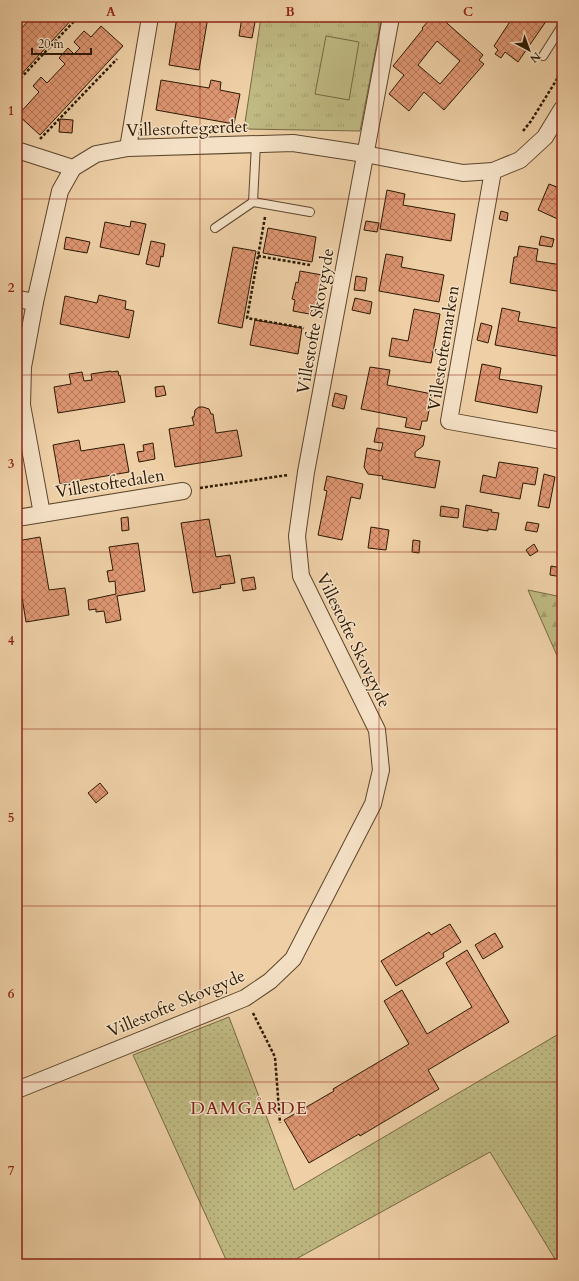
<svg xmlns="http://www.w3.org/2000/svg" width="579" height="1281" font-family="Cardo,serif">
<defs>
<pattern id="grass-dots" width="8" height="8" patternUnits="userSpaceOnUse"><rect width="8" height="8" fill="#bfb982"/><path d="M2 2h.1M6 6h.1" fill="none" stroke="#a49e6f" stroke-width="1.8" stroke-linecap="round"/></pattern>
<pattern id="forest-firs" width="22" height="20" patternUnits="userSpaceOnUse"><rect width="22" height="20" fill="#bfb982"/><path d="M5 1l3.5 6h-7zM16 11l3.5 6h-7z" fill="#a49e6f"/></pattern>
<pattern id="park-tufts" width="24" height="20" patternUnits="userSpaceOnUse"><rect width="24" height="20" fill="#bfb982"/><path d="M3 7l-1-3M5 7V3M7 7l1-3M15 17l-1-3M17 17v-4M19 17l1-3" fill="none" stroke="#a49e6f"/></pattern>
<pattern id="building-cross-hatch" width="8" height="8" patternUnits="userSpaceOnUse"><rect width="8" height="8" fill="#de9672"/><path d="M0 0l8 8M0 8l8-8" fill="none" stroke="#b47a5b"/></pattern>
</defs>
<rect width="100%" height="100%" fill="#eecfa6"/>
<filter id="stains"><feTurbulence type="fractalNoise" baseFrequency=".005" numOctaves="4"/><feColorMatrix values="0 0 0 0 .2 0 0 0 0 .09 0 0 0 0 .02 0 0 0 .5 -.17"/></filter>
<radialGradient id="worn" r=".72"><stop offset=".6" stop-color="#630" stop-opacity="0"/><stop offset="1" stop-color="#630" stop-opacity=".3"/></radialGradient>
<path fill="url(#grass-dots)" stroke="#766942" d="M229,1017L294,1190L562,1032V1264H558L490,1152L287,1264H228L133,1055Z"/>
<path fill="url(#forest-firs)" stroke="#766942" d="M528,590L562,597V667Z"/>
<path fill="url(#park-tufts)" stroke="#766942" d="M261,17H382L360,131L244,129Z"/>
<path fill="#bfb982" stroke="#766942" d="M326,36L359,42L349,100L315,94Z"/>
<g fill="url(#building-cross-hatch)" stroke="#2c1902" fill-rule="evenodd">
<path d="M32,17H74L17,79V33Z"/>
<path d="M177,17H208L199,70L169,65Z"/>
<path d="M242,17H256L252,38L239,36Z"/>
<path d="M432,17H440L483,55L479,60L484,64L444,110L424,92L409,111L389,94L404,75L393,66L423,29L422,28ZM437,41L460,61L440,84L418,65Z"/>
<path d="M513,17H549L518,62L505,52L501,58L495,54L498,50L494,46Z"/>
<path d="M101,26L123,46L40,135L18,115L39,92L33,86L41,77L47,83L65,64L59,58L68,48L74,54L80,48L74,42L84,31L91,37Z"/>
<path d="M161,80L209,88L211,80L221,82L220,90L240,94L234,124L156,110Z"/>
<path d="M60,119L73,120L72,133L59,132Z"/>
<path d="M549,184L562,189V221L538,210Z"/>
<path d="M387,190L405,194L403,205L455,214L451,241L380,229Z"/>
<path d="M501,211L508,213L507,221L499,219Z"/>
<path d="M131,221L146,224L139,255L100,247L105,222L130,227Z"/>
<path d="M366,221L379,223L377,232L364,230Z"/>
<path d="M268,228L316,237L312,262L263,253Z"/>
<path d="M541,236L554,239L552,247L539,245Z"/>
<path d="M66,237L90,242L87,253L64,249Z"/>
<path d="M151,241L165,244L163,257L161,256L159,267L146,264Z"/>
<path d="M519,246L538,249L536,261L562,265V292L510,283L514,257H517Z"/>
<path d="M233,247L256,251L242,328L218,323Z"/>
<path d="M386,254L403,257L401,267L444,275L439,302L379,291Z"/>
<path d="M300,271L322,275L315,315L293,311L295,300L292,299L296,282L298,283Z"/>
<path d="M356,276L367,278L365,291L354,290Z"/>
<path d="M99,295L126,301L125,309L134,311L129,338L60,324L65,296L97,303Z"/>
<path d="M355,298L372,302L370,314L352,310Z"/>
<path d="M502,308L520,312L518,321L562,329V357L495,345Z"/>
<path d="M414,309L440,314L431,363L389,356L392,338L408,341Z"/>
<path d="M255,320L302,328L298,354L250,345Z"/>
<path d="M481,323L492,326L488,343L477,340Z"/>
<path d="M482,364L501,368L499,379L542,386L537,413L475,401Z"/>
<path d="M370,367L390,370L387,385L432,394L427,421H422L420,430L405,427L407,418L361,409Z"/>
<path d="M111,371V372L118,371L119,376L120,375L125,402L58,413L54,387L71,384L69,374L82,372L84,381L92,380L91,374Z"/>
<path d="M164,386L166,395L156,397L155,387Z"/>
<path d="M335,393L347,396L344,409L332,406Z"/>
<path d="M199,407H203L209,409L211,414H213L216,433L237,430L242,456L175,467L169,429L194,425L192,417H194L195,410Z"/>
<path d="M377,428L425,436L423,446L415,452V457L440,461L435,488L382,479L383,476L368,474L364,467L367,448L381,451L383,443L374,442Z"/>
<path d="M79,440L81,451L124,444L129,472L60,484L53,445Z"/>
<path d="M153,443L155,459L139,462L137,452L144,451L143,445Z"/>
<path d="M499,462L538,468L535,485L523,483L520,499L480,492L483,475L496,478Z"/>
<path d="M544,474L555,477L549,508L538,506Z"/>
<path d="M327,476L363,484L360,499L351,497L342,540L318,535L327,491L324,490Z"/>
<path d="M466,505L492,510L491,512L499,513L496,530L488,529V531L463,527Z"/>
<path d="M441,506L459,509L458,518L440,516Z"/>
<path d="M128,517L129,530L122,531L121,518Z"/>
<path d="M209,519L216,557L230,555L235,583L220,585L221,588L193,593L181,523Z"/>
<path d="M527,522L539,524L537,532L525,530Z"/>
<path d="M562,525V556L557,555Z"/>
<path d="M371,527L389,530L386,550L368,548Z"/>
<path d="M40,537L49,590L65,588L69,615L26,622L17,566V541Z"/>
<path d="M413,540L420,541L419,553L412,552Z"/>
<path d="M138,543L145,591L117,596L121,620L106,623L104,611L96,612V609L89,610L88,600L116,594L115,581L109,582L107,571L113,570L109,547Z"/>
<path d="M534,544L538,551L530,556L526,550Z"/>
<path d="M551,566L562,568V577L550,575Z"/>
<path d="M254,577L256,589L243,591L241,579Z"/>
<path d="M100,783L108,793L96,803L88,793Z"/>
<path d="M450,924L461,942L443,953L444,957L396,986L381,961L429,932L431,935Z"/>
<path d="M495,933L503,947L483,959L475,945Z"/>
<path d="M467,950L509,1022L428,1070L439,1089L360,1136L359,1134L309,1163L284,1120L334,1091L333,1089L409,1044L384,1001L402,990L427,1034L472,1007L446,963Z"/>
</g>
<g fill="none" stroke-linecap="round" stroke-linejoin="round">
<defs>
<g id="lane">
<path d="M543,56L562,26"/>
<path d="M253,202L310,212"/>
<path d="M215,228L253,202L256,144"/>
</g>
<g id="street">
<path d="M128,148L150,17"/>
<path d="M17,150L73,168L96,154L128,148L293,143L365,154L463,173L493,171L520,160L545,137L562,109"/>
<path d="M493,171L449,421L562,441"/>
<path d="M17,299L35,302"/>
<path d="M42,514L22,405L23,367L35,302L60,191L73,168"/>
<path d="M17,518L183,491"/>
<path d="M17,1090L245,998L270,981L293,959L373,804L381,770L377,730L301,576L297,536L306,472L391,17"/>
</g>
</defs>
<use href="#lane" stroke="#5c462b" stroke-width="10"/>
<use href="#street" stroke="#5c462b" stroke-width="18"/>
<g stroke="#2c1902" stroke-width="2.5" stroke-dasharray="3 2" stroke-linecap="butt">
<path d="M17,82L78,17"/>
<path d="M523,131L531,121L562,71"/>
<path d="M40,139L117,59"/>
<path d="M265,217L247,318L304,328"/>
<path d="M258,256L310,265"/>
<path d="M200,488L288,475"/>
<path d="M253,1013L275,1057L280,1123"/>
</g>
<use href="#lane" stroke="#f4e0c5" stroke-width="8"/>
<use href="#street" stroke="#f4e0c5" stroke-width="16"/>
</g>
<path fill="none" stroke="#8f2418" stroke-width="1" stroke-opacity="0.55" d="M200,17V1264M379,17V1264M17,199H562M17,375H562M17,552H562M17,729H562M17,906H562M17,1082H562"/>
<g text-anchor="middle" stroke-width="3" stroke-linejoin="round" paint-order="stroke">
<g font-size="17" fill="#2c1902" stroke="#f4e0c5">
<text transform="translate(187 128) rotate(-2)" y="6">Villestoftegærdet</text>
<text transform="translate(315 321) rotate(-80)" y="6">Villestofte Skovgyde</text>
<text transform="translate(443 348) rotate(-81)" y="6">Villestoftemarken</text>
<text transform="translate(110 483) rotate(-9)" y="6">Villestoftedalen</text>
<text transform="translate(354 640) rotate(64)" y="6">Villestofte Skovgyde</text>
<text transform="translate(176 1003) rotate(-23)" y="6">Villestofte Skovgyde</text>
</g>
<g font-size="18" letter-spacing="1" fill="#7a1f14" stroke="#f4e0c5">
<text x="249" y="1114">DAMGÅRDE</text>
</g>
</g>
<rect width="579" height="1281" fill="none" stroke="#eecfa6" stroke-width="44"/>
<g transform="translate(529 50) rotate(139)" stroke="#f4e0c5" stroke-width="3" paint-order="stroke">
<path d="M0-3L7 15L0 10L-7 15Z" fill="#2c1902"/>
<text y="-6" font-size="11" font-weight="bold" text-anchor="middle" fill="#2c1902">N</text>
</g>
<path d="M32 48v6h59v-6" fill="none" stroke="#2c1902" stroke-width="2"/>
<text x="38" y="48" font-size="12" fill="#2c1902" stroke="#f4e0c5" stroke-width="3" paint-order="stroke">20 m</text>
<rect x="22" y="22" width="535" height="1237" fill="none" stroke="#8f2418" stroke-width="1.5"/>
<g font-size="13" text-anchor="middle" font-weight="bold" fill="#8f2418">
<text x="111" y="16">A</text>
<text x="290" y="16">B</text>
<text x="468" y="16">C</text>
<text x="11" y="115">1</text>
<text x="11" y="292">2</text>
<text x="11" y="468">3</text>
<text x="11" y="645">4</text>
<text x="11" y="822">5</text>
<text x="11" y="998">6</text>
<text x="11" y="1175">7</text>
</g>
<rect width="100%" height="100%" filter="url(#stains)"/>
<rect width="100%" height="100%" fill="url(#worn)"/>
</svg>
